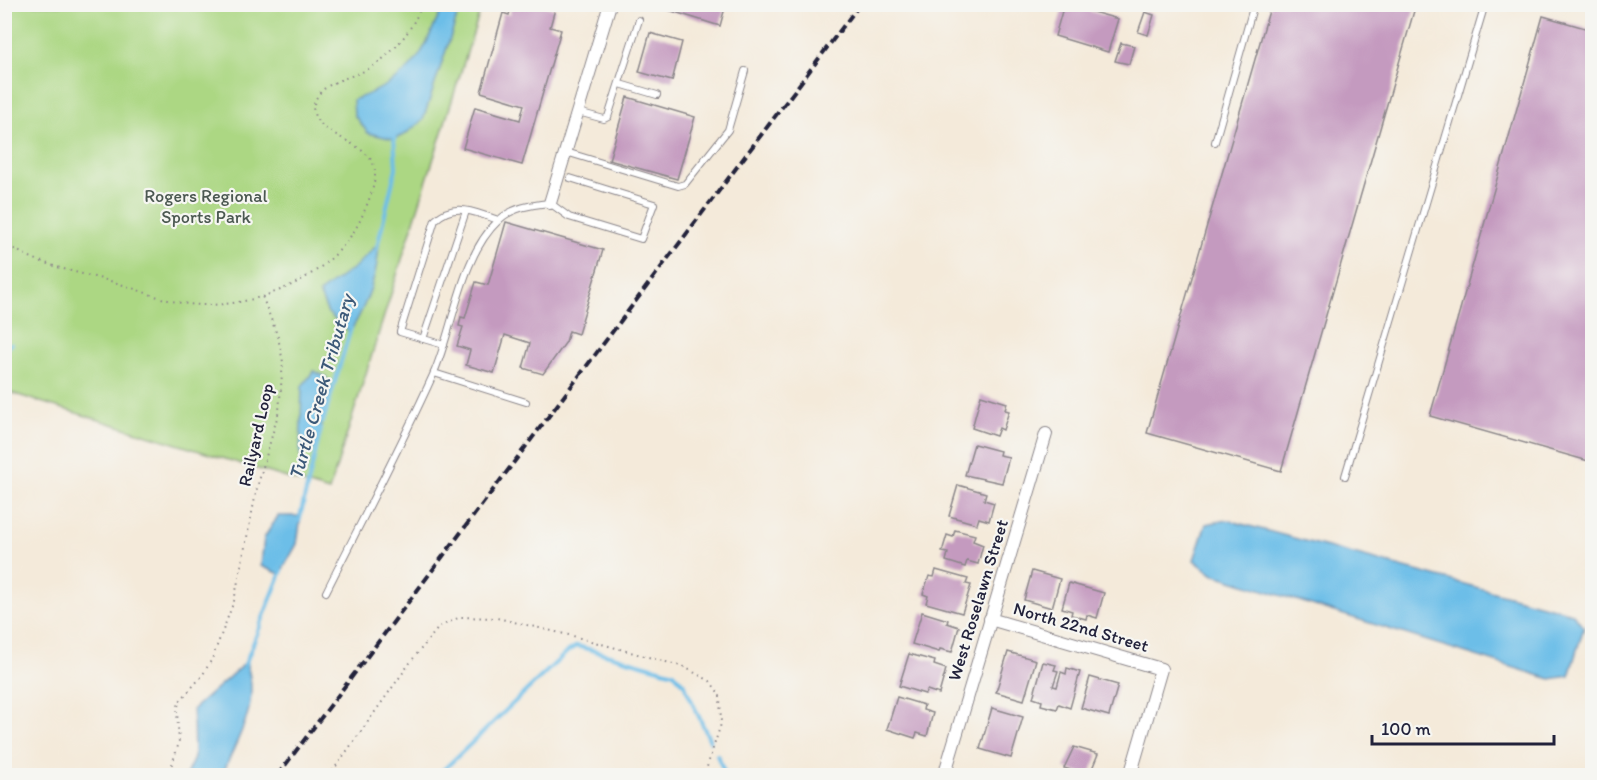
<svg xmlns="http://www.w3.org/2000/svg" width="1597" height="780" font-family="Itim,sans-serif">
<rect width="100%" height="100%" fill="#f6f6f2"/>
<filter id="ink" filterUnits="userSpaceOnUse"><feTurbulence type="fractalNoise" baseFrequency=".0167" numOctaves="2"/><feDisplacementMap in="SourceGraphic" scale="12" xChannelSelector="R" yChannelSelector="G"/><feConvolveMatrix kernelMatrix="1 2 1 2 8 2 1 2 1" color-interpolation-filters="sRGB"/></filter>
<filter id="wash" filterUnits="userSpaceOnUse"><feTurbulence type="fractalNoise" baseFrequency=".008" numOctaves="4" result="noise"/><feDisplacementMap in="SourceGraphic" scale="24" xChannelSelector="R" yChannelSelector="G"/><feGaussianBlur stdDeviation="1.35" result="paint"/><feColorMatrix in="noise" values="0 0 0 0 0 0 0 0 0 0 0 0 0 0 0 0 0 1.4 0 .05"/><feComposite in="paint" operator="in"/></filter>
<g filter="url(#wash)">
<rect width="100%" height="100%" fill="#f4eada"/>
<path fill="#acd783" stroke="#677c5f" stroke-width="1.5" d="M4,5H482L329,491L5,391Z"/>
<g fill="#6cbee8" stroke="#477092" stroke-width="1.5">
<path d="M446,5H461L423,120L404,135L393,139L368,133L354,115L353,100C379,91 408,76 422,51C431,36 435,19 446,5Z"/>
<path d="M379,243C378,274 366,306 350,332L328,313L319,293L356,266Z"/>
<path d="M314,371L326,377L331,389L316,447L300,455L302,386Z"/>
<path d="M278,516H301L297,544L280,574L261,566L264,538Z"/>
<path d="M1227,520L1572,613L1584,627L1569,676L1550,679L1212,574L1194,560L1206,524Z"/>
<path d="M246,662C261,703 240,732 225,769L221,775H186L194,758L193,709Z"/>
</g>
<g fill="none" stroke-linecap="round" stroke-linejoin="round">
<g stroke="#6cbee8" stroke-width="4">
<path d="M377,247L396,168L394,137"/>
<path d="M4,349L11,344"/>
<path d="M323,422L351,328"/>
<path d="M299,521L321,429"/>
<path d="M244,667L282,570"/>
<path d="M717,755L726,776"/>
<path d="M437,776L567,652L577,646L674,673L684,684L710,741"/>
</g>
</g>
<g id="blocks">
<g fill="#c49abf">
<path d="M512,4H538L555,9L550,27L561,30L522,165L463,148L475,107L520,120L524,105L481,92L503,13L509,15Z"/>
<path d="M649,4H726L720,26Z"/>
<path d="M1064,4L1118,19L1108,52L1055,36Z"/>
<path d="M1271,4H1416L1281,471L1147,433Z"/>
<path d="M1145,12L1154,15L1148,35L1138,32Z"/>
<path d="M1543,16L1592,30V462L1430,416Z"/>
<path d="M650,33L682,42L672,81L639,72Z"/>
<path d="M1121,43L1134,46L1129,64L1115,61Z"/>
<path d="M627,97L695,117L677,179L609,160Z"/>
<path d="M506,222L603,250L578,334L569,331L566,342L543,374L523,368L530,343L505,335L494,373L466,365L470,350L457,346L463,327L459,326L461,317L465,318L476,282L488,285Z"/>
<path d="M981,395L1007,403L1005,410L1009,411L1003,430L999,428L996,436L972,428Z"/>
<path d="M974,444L1000,451L999,455L1009,457L1002,483L965,475Z"/>
<path d="M958,485L986,493L984,500L994,503L989,521L979,518L977,524L949,516Z"/>
<path d="M955,530L975,535L973,541L983,545L978,564L967,561L965,567L946,561L948,553L942,552L947,535L953,537Z"/>
<path d="M936,570L968,579L966,584L971,585L962,613L926,603L928,596L923,594L929,576L934,577Z"/>
<path d="M1032,571L1060,579L1052,608L1024,600Z"/>
<path d="M1069,583L1104,593L1097,618L1087,615L1086,619L1071,615L1072,611L1062,608Z"/>
<path d="M922,612L948,620L947,623L959,627L952,652L940,649L939,652L912,644Z"/>
<path d="M1008,652L1036,660L1024,700L996,692Z"/>
<path d="M909,654L935,661L934,665L946,669L939,694L927,690L925,694L899,686Z"/>
<path d="M1043,662L1056,665L1054,670L1058,671L1053,686L1057,687L1061,672L1066,674L1067,668L1080,672L1070,708L1059,704L1057,709L1041,705L1042,701L1033,698Z"/>
<path d="M1090,677L1118,685L1109,716L1081,708Z"/>
<path d="M897,697L924,705L923,710L933,713L927,736L917,733L915,738L887,729Z"/>
<path d="M992,708L1023,717L1011,758L980,749Z"/>
<path d="M1074,747L1098,754L1089,776L1064,768Z"/>
</g>
</g>
</g>
<g filter="url(#ink)">
<use href="#blocks" fill-opacity="0" stroke="#8b868a" stroke-width="1.5"/>
<g fill="none" stroke-linecap="round" stroke-linejoin="round">
<defs>
<g id="service">
<path d="M620,84L657,95"/>
<path d="M578,112L604,119L608,117L639,20"/>
<path d="M1215,142L1254,4"/>
<path d="M566,152L678,186L685,184L728,130L745,71"/>
<path d="M423,339L466,211"/>
<path d="M444,345L400,332L435,220C456,201 474,213 499,220"/>
<path d="M434,373L526,402"/>
<path d="M1345,476L1485,4"/>
<path d="M326,592C362,520 400,448 433,375C454,328 460,256 499,220C513,207 532,205 550,203L569,217L641,239L654,204L570,178"/>
</g>
<g id="minor">
<path d="M550,203L610,4"/>
<path d="M990,619L1161,669L1130,776"/>
<path d="M944,776L1046,434"/>
</g>
</defs>
<use href="#service" stroke="#8b868a" stroke-width="8"/>
<use href="#minor" stroke="#8b868a" stroke-width="14"/>
<g stroke="#8b868a" stroke-width="2" stroke-dasharray="1.5 4.5" stroke-linecap="butt">
<path d="M4,242C33,264 76,272 110,281C136,288 162,301 188,304C254,311 336,278 363,214C368,203 376,184 375,171C373,139 302,135 315,101C323,80 354,78 372,67C395,51 412,31 422,4"/>
<path d="M168,776L179,743L177,711L179,702L202,676L212,659L234,601L257,488L279,411L283,362L278,337L262,296"/>
<path d="M329,776L412,660L439,627L460,617L497,618L573,636L684,667L710,681L720,695L721,724L704,776"/>
</g>
<use href="#service" stroke="#fff" stroke-width="6"/>
<use href="#minor" stroke="#fff" stroke-width="12"/>
<path stroke="#22223b" stroke-width="4" stroke-dasharray="9 4.5" stroke-linecap="butt" d="M277,776L860,4"/>
</g>
</g>
<g text-anchor="middle" stroke-width="4.5" stroke-linejoin="round" paint-order="stroke">
<g font-size="18" fill="#4b5851" stroke="#f6f6f2">
<text x="206" y="202">Rogers Regional<tspan x="206" dy="21">Sports Park</tspan></text>
</g>
<g font-size="18" fill="#22223b" stroke="#f6f6f2">
<text transform="translate(256 435) rotate(-77)" y="6">Railyard Loop</text>
<text transform="translate(978 600) rotate(-73)" y="6">West Roselawn Street</text>
<text transform="translate(1081 627) rotate(16)" y="6">North 22nd Street</text>
</g>
<g font-size="20" font-style="italic" fill="#3c5978" stroke="#f6f6f2">
<text transform="translate(321 387) rotate(-74)" y="7">Turtle Creek Tributary</text>
</g>
</g>
<rect width="1597" height="780" fill="none" stroke="#f6f6f2" stroke-width="24"/>
<path d="M1372 735v9h182v-9" fill="none" stroke="#22223b" stroke-width="3"/>
<text x="1381" y="735" font-size="18" fill="#22223b" stroke="#f6f6f2" stroke-width="4.5" paint-order="stroke">100 m</text>
</svg>
